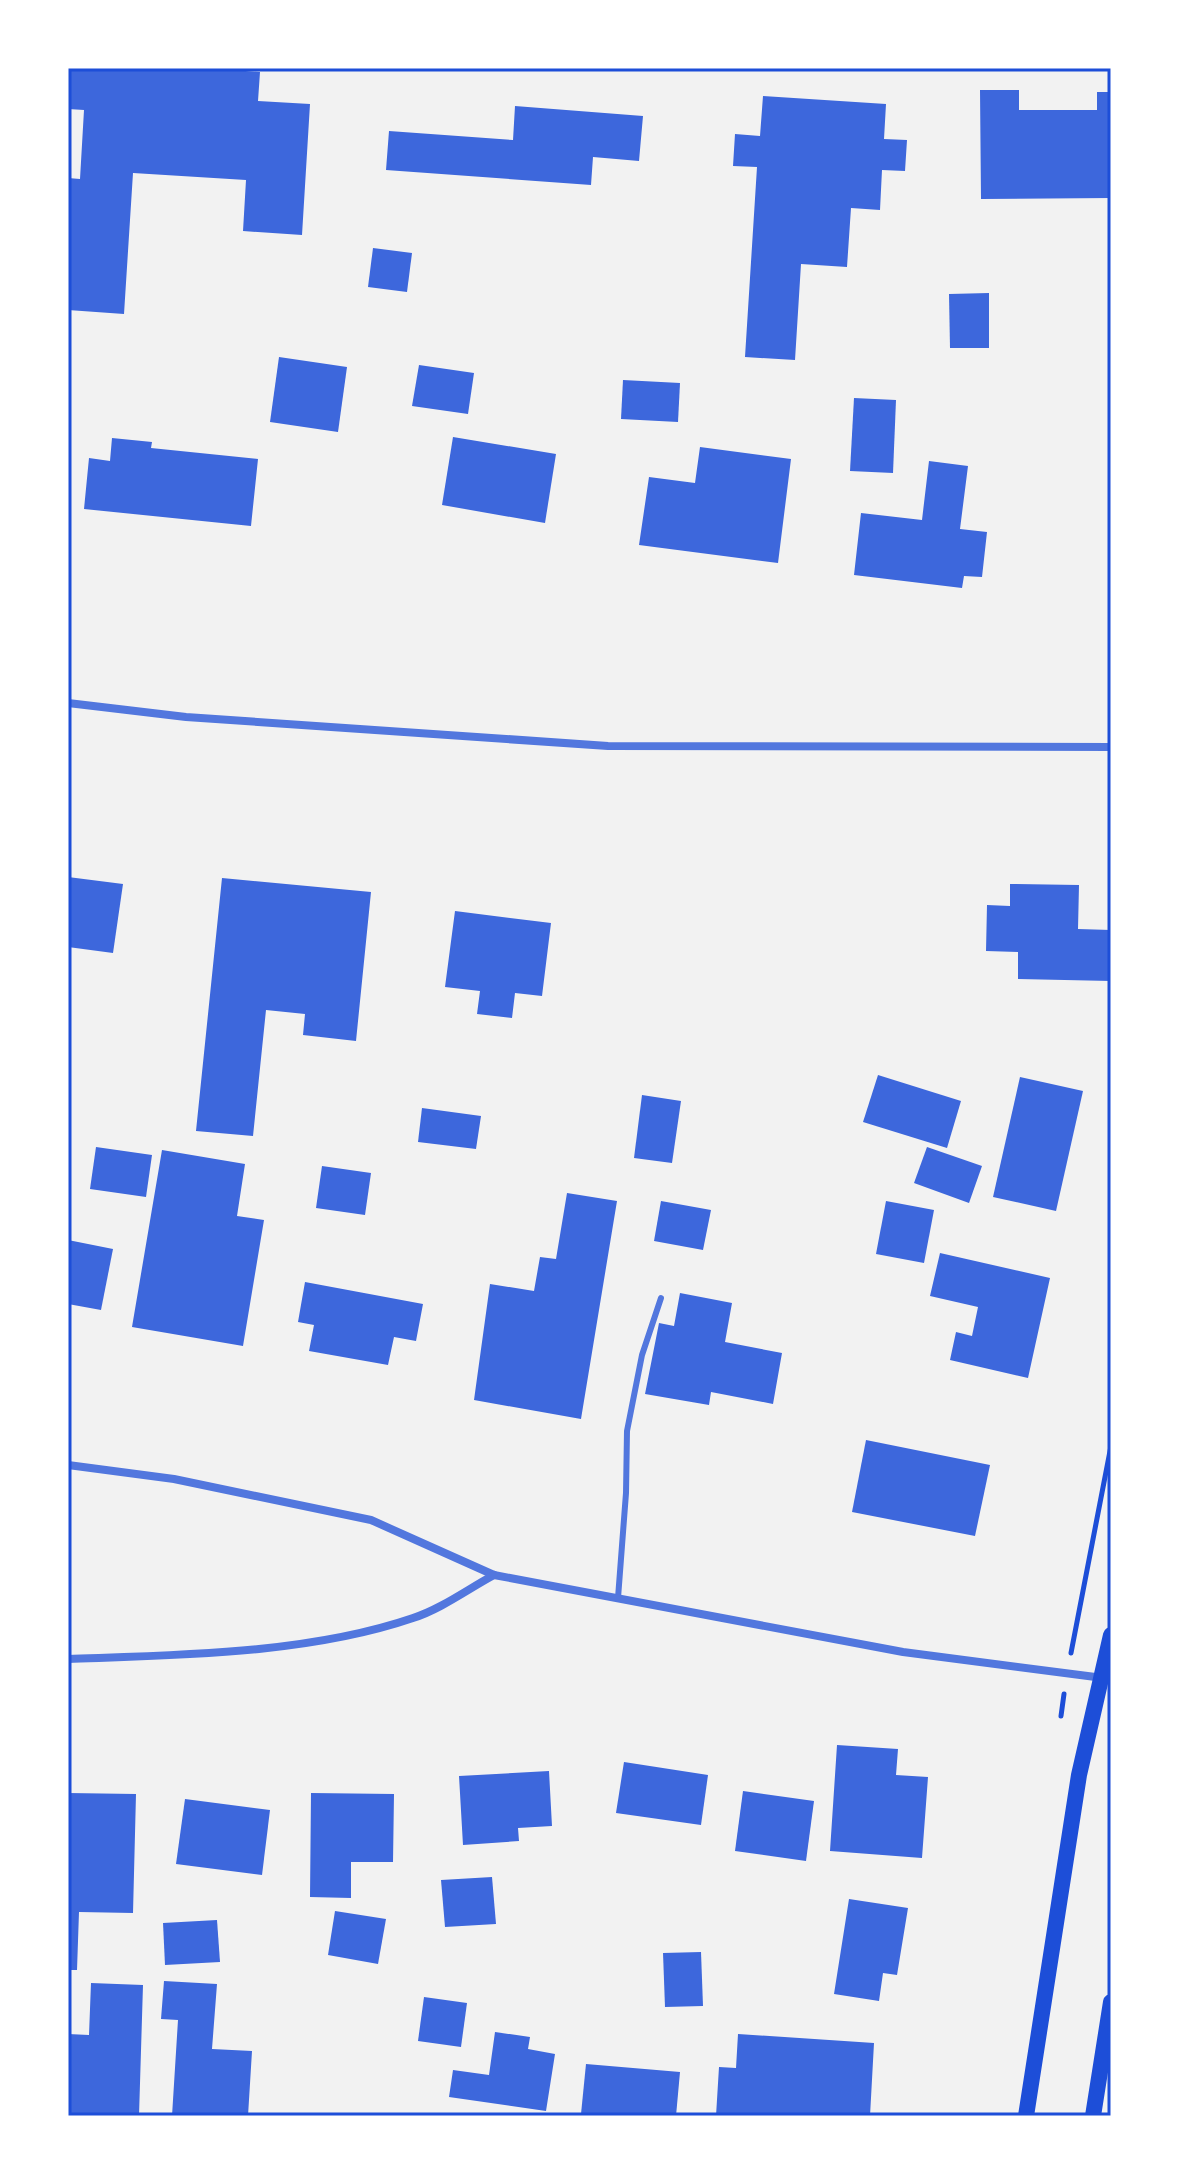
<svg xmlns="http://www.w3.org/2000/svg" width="1179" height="2184" font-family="'Noto Sans',sans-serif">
<rect width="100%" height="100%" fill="#f2f2f2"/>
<g fill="#3d67dc">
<path d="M68,68H203L260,72L258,101L310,104L302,235L243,231L246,180L133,173L124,314L68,310V178L80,179L84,110L68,109Z"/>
<path d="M980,90H1019V110H1097V92H1111V198L981,199Z"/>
<path d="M763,96L886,104L884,139L907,140L905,171L882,170L880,210L851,208L847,267L801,264L795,360L745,357L757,167L733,166L735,134L760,136Z"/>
<path d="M515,106L643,116L639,161L593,157L591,185L386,170L389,131L513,140Z"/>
<path d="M373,248L412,253L407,292L368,287Z"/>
<path d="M989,293V348H950L949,294Z"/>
<path d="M279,357L347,367L338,432L270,422Z"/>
<path d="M419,365L474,373L468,414L412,406Z"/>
<path d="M623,380L680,383L678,422L621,419Z"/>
<path d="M854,398L896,400L893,473L850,471Z"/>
<path d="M453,437L556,454L545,523L442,505Z"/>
<path d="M112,438L152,442L151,448L258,459L251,526L84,509L89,458L110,461Z"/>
<path d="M700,447L791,459L778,563L639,545L649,477L695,483Z"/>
<path d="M929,461L968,466L960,529L987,532L982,577L964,576L962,588L854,575L861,513L922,520Z"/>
<path d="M68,877L123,884L113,953L68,947Z"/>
<path d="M222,878L371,892L356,1041L303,1035L305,1014L266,1010L253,1136L196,1131Z"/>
<path d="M1010,884L1079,885L1078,929L1111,930V981L1018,979V952L986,951L987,905L1010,906Z"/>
<path d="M455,911L551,923L542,996L515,993L512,1018L477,1014L480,991L445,987Z"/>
<path d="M878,1075L961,1101L947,1148L863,1122Z"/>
<path d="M1020,1077L1083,1091L1056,1211L993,1197Z"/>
<path d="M642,1095L681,1101L672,1163L634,1158Z"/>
<path d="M422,1108L481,1116L476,1149L418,1142Z"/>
<path d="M96,1147L152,1155L146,1197L90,1189Z"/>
<path d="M927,1147L982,1166L969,1203L914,1183Z"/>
<path d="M162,1150L245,1164L237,1216L264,1220L243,1346L132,1327Z"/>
<path d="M322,1166L371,1173L365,1215L316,1208Z"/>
<path d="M567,1193L617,1201L581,1419L474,1400L490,1284L534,1291L540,1257L556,1259Z"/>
<path d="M661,1201L711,1210L703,1250L654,1241Z"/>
<path d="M886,1201L934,1210L924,1263L876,1254Z"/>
<path d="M68,1240L113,1249L101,1310L68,1304Z"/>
<path d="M940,1253L1050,1278L1028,1378L950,1360L956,1332L972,1336L978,1307L930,1296Z"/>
<path d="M305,1282L423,1304L416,1341L394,1337L388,1365L309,1351L314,1325L298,1322Z"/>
<path d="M680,1293L732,1303L725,1342L782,1353L773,1404L711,1392L709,1405L645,1394L659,1323L674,1326Z"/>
<path d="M866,1440L990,1465L975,1536L852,1512Z"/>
<path d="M837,1745L898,1749L896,1775L928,1777L922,1858L830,1851Z"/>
<path d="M624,1762L708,1775L701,1825L616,1813Z"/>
<path d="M549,1771L552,1826L518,1828L519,1841L463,1845L459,1776Z"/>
<path d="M743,1791L814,1801L806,1861L735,1851Z"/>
<path d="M68,1793L136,1794L133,1913L79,1912L77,1970H68Z"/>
<path d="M311,1793L394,1794L393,1862H351V1898L310,1897Z"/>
<path d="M185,1799L270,1810L262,1875L176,1864Z"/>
<path d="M492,1877L496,1924L445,1927L441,1880Z"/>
<path d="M849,1899L908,1908L897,1975L883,1973L879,2001L834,1994Z"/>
<path d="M335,1911L386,1919L378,1964L328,1955Z"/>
<path d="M217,1920L220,1962L165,1965L163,1923Z"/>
<path d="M701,1952L703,2006L665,2007L663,1953Z"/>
<path d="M164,1981L217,1984L212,2049L252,2051L248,2116H172L178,2020L161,2019Z"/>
<path d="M91,1983L143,1985L139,2116H68V2034L89,2035Z"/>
<path d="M424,1997L467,2003L461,2047L418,2041Z"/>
<path d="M495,2032L530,2037L528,2049L555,2054L546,2111L449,2097L453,2070L489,2075Z"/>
<path d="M738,2034L874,2043L870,2116H716L719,2067L736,2068Z"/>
<path d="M586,2064L680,2072L676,2116L581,2114Z"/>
</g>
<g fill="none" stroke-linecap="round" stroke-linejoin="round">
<g stroke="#1d4ed8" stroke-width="5">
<path d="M1071,1653L1111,1446"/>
<path d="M1061,1716L1064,1694"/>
</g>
<path stroke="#5277de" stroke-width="6" d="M618,1598L626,1493L627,1431L642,1355L661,1298"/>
<g stroke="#5277de" stroke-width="8">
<path d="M68,703L186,717L608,746L1111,747"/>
<path d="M68,1465L174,1479L371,1520L494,1575L903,1652L1111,1679"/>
<path d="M68,1659C179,1655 308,1654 413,1618C441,1609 468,1589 494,1575"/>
</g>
<g stroke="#1d4ed8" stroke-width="16">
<path d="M1026,2116L1079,1775L1111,1635"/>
<path d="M1093,2116L1111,2002"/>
</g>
</g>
<rect width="1179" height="2184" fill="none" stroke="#ffffff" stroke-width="140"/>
<rect x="70" y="70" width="1039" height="2044" fill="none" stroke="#1d4ed8" stroke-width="3"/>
</svg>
